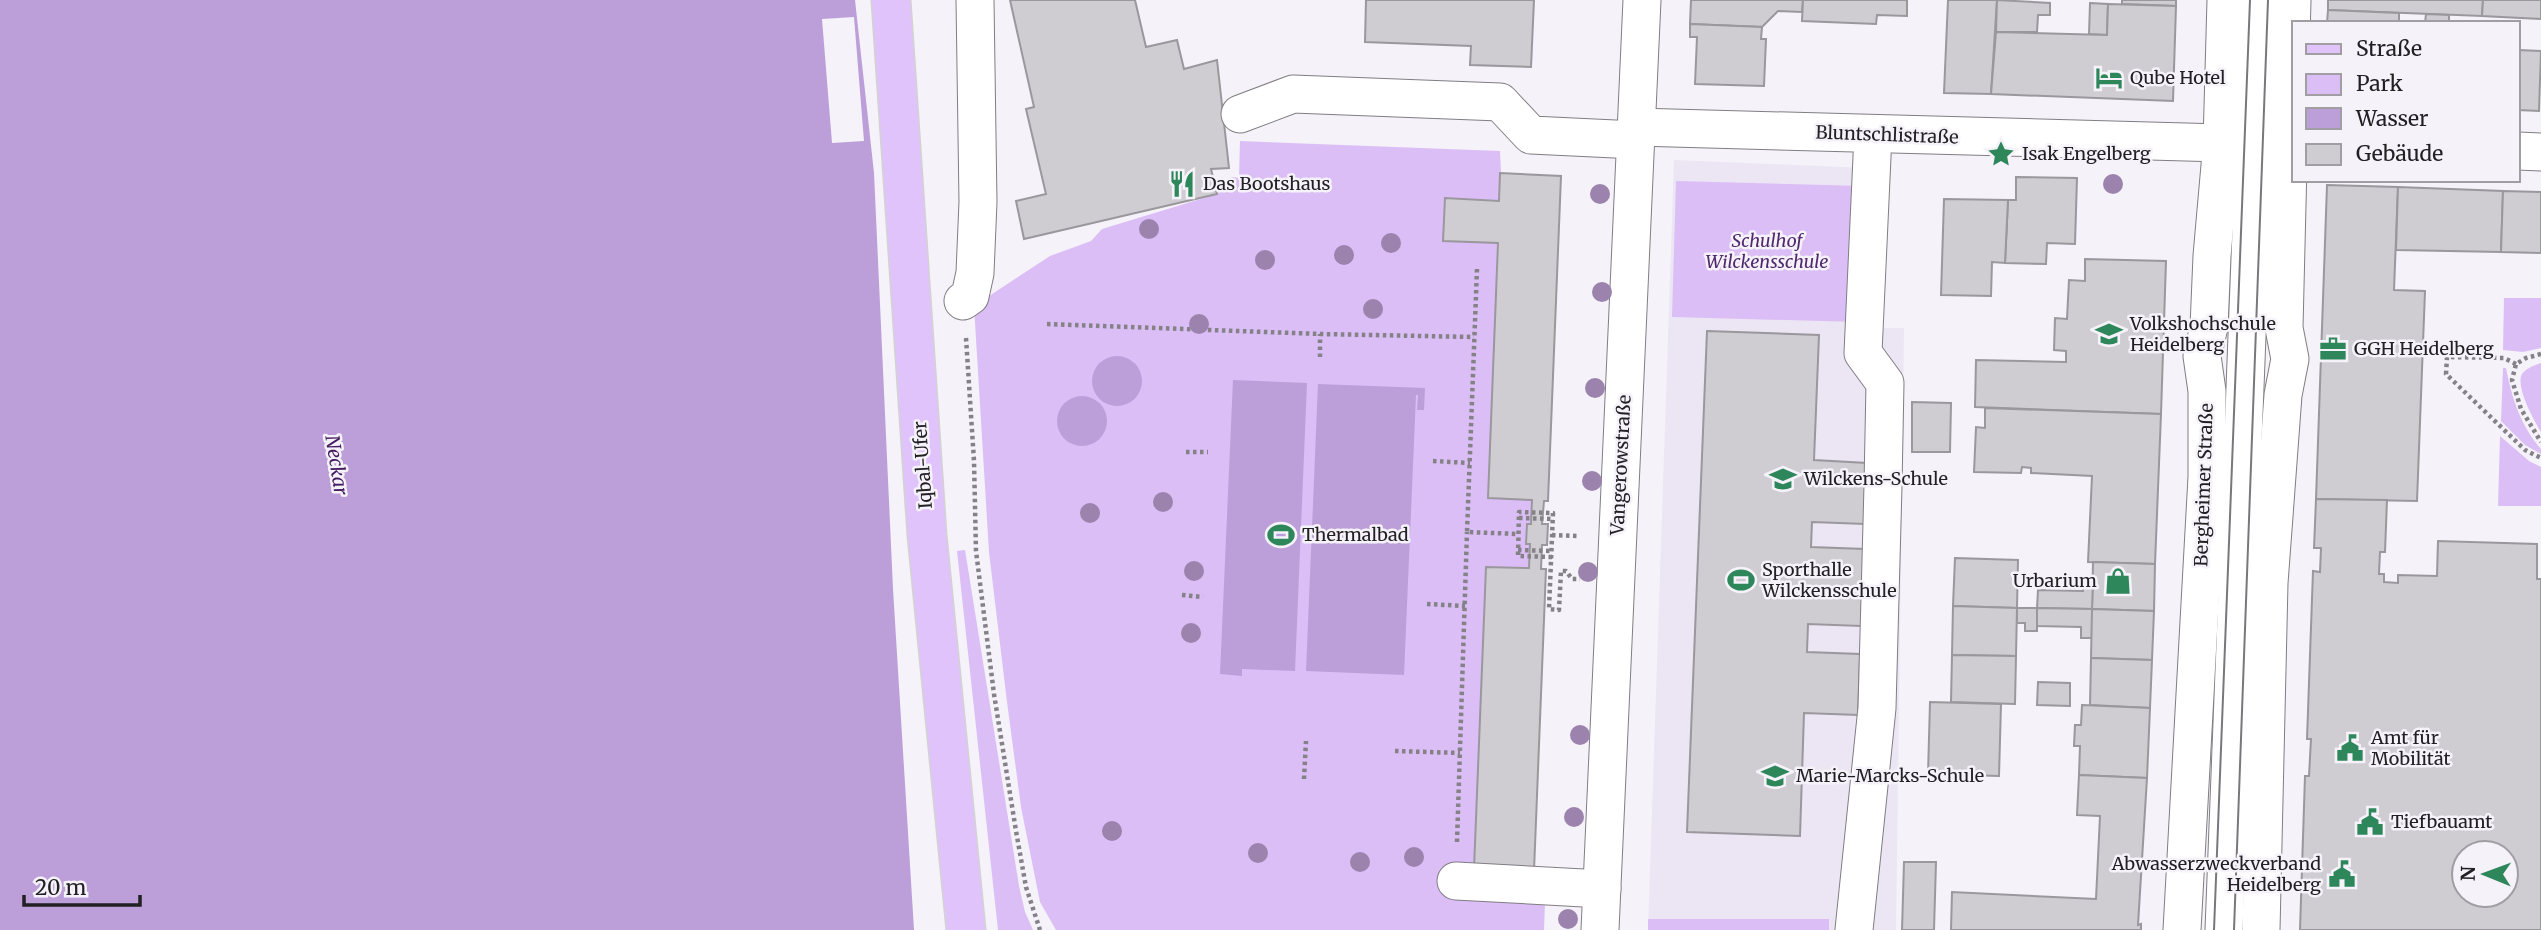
<svg xmlns="http://www.w3.org/2000/svg" width="2541" height="930" font-family="Merriweather,serif">
<rect width="100%" height="100%" fill="#f5f2f9"/>
<path fill="#ece5f3" d="M1674,160L1889,169L1882,328H1904L1896,930H1648Z"/>
<g fill="#dbbef6">
<path d="M1240,141L1500,151L1501,173L1561,176L1548,501H1538L1535,568L1546,569L1534,871L1545,902L1544,930H1056L1040,902L1021,807L1007,702L989,552L974,306L1050,256L1091,241L1102,229L1217,194L1232,177L1239,178Z"/>
<path d="M1676,181L1862,186L1858,322L1672,317Z"/>
<path d="M2504,298H2541V348L2523,352L2503,350Z"/>
<path d="M2541,363V432C2534,421 2515,386 2522,374C2526,368 2535,365 2541,363Z"/>
<path d="M2503,368H2506C2512,399 2521,426 2541,449V454L2525,445L2501,421Z"/>
<path d="M2500,436L2529,461L2541,467V506H2498Z"/>
<path d="M965,550L1019,886L1025,912L1033,930H998L957,551Z"/>
<rect x="1648" y="919" width="181" height="11"/>
</g>
<g fill="#bc9ed8">
<path d="M0,0H855L874,173L893,589L914,930H0Z"/>
<circle cx="1117" cy="381" r="25"/>
<path d="M1233,380L1307,383L1295,671L1242,669V676L1220,674Z"/>
<path d="M1318,384L1425,388L1424,410H1417L1418,395H1416L1404,675L1306,671Z"/>
<circle cx="1082" cy="421" r="25"/>
</g>
<path fill="#f5f2f9" d="M854,17L864,141L832,143L822,19Z"/>
<g fill="#cfccd2" stroke="#9a979d" stroke-width="2" fill-rule="evenodd">
<path d="M1010,0H1135L1146,47L1177,40L1184,69L1217,60L1229,168L1211,169L1217,194L1024,239L1016,201L1046,194L1026,109L1034,107Z"/>
<path d="M1366,0H1534L1531,67L1470,65L1471,46L1365,42Z"/>
<path d="M1691,0H1803L1802,12L1778,11L1762,27L1690,24Z"/>
<path d="M1803,0H1907V16L1877,15L1876,24L1802,21Z"/>
<path d="M1948,0H1997L1991,94L1944,93Z"/>
<path d="M1997,0L2050,3V15H2038L2037,32H1996Z"/>
<path d="M2122,0H2176V6L2122,4Z"/>
<path d="M2328,0H2483L2482,16L2328,10Z"/>
<path d="M2483,0H2541V19L2482,16Z"/>
<path d="M2090,3L2108,4L2107,35L2089,34Z"/>
<path d="M2108,4L2176,6L2173,101L1991,94L1996,32L2107,35Z"/>
<path d="M2328,10L2399,13V23H2327Z"/>
<path d="M2426,14L2449,15V23H2425Z"/>
<path d="M1690,24L1762,27L1761,39H1766L1764,86L1695,84L1697,37H1690Z"/>
<path d="M2518,50L2541,51L2539,111L2518,110Z"/>
<path d="M1500,173L1561,176L1548,501H1544L1542,524H1548L1547,545H1542L1541,569H1546L1534,871L1474,869L1486,567L1529,568L1530,544H1526L1527,524H1531L1532,500L1488,498L1498,243L1443,241L1445,198L1499,201Z"/>
<path d="M2016,177L2077,178L2075,244L2047,243L2046,264L2005,263L2008,200H2016Z"/>
<path d="M2327,185L2398,187L2394,290L2425,291L2417,501L2316,499Z"/>
<path d="M2398,187L2503,191L2501,252L2396,250Z"/>
<path d="M2503,191L2541,192V253L2501,252Z"/>
<path d="M1944,199L2008,200L2005,263L1992,262L1991,296L1941,295Z"/>
<path d="M2085,259L2166,261L2161,414L1975,407L1976,360L2066,362V351L2054,350L2055,318L2067,319L2069,280L2085,281Z"/>
<path d="M1707,331L1819,335L1814,460L1867,463L1865,524L1812,522L1811,547L1865,549L1861,626L1808,624L1807,652L1860,654L1858,715L1804,713L1800,836L1687,832Z"/>
<path d="M1912,402L1951,403L1950,452H1912Z"/>
<path d="M1985,408L2161,414L2155,564L2088,562L2092,476L2031,473V468L2022,467L2021,473L1974,472L1976,427L1985,428Z"/>
<path d="M2316,499L2387,500L2385,552H2380L2379,574H2384V582L2398,583V575L2437,576L2438,541L2537,544V579H2541V930H2300L2305,776H2309L2311,739H2307L2313,571L2320,572L2321,548H2314ZM2464,853H2506V895H2464Z"/>
<path d="M1955,558L2018,560L2017,608L1953,606Z"/>
<path d="M2093,562L2155,564L2154,611L2092,609Z"/>
<path d="M2084,581H2093L2092,609L2037,608L2038,590L2083,591Z"/>
<path d="M1953,606L2017,608L2016,656L1952,655Z"/>
<path d="M2017,608H2037V631H2025V623H2017Z"/>
<path d="M2037,608L2092,609V638H2081V627L2037,626Z"/>
<path d="M2092,609L2154,611L2152,660L2091,658Z"/>
<path d="M1952,655L2016,656L2015,704L1951,702Z"/>
<path d="M2091,658L2152,660L2150,708L2090,705Z"/>
<path d="M2038,682L2070,683V706L2037,705Z"/>
<path d="M1930,702L2001,704L1999,776L1928,774Z"/>
<path d="M2082,705L2150,708L2147,778L2079,775L2080,746H2074L2075,725H2081Z"/>
<path d="M2079,775L2147,778L2138,925L2141,924V930H1951L1952,892L2096,899L2100,816L2077,815Z"/>
<path d="M1904,862H1936L1934,930H1902Z"/>
</g>
<g fill="none" stroke-linecap="round" stroke-linejoin="round">
<defs>
<g id="minor">
<path d="M1240,114L1293,94L1500,102L1531,135L1636,140"/>
<path d="M1636,127L2222,143"/>
<path d="M2518,151L2541,152"/>
<path d="M963,301L970,296L975,273L978,202L975,0"/>
<path d="M1456,881L1602,889"/>
<path d="M1600,930L1642,0"/>
<path d="M1854,930L1877,708L1883,486L1885,383L1863,353L1873,135"/>
<path d="M2182,930L2207,477V391L2202,356L2209,327L2212,256L2222,143L2226,0"/>
<path d="M2224,930L2260,0"/>
<path d="M2261,930L2269,583L2283,395L2290,359L2284,328L2292,0"/>
</g>
<path id="major" d="M891,0L927,535L966,930"/>
</defs>
<use href="#minor" stroke="#807d83" stroke-width="39"/>
<use href="#major" stroke="#d3d2d3" stroke-width="41"/>
<g stroke="#848287" stroke-width="4.5" stroke-dasharray="3.5 3.5" stroke-linecap="butt">
<path d="M1477,269L1467,532L1518,534"/>
<path d="M1047,324L1320,334L1474,337"/>
<path d="M966,338L974,461L976,551L994,694L1016,831L1026,887L1040,930"/>
<path d="M2541,354L2526,358L2516,364L2512,380L2521,409L2541,442"/>
<path d="M1320,357V334"/>
<path d="M2516,364L2504,358L2447,357L2446,374L2525,450L2541,458"/>
<path d="M1186,452H1208"/>
<path d="M1433,461L1470,463"/>
<path d="M1519,518L1553,519"/>
<path d="M1552,535L1579,536"/>
<path d="M1518,550L1552,551"/>
<path d="M1552,557L1518,556L1519,512L1553,513L1549,609L1559,610L1561,571H1566L1572,579H1580"/>
<path d="M1182,595L1203,597"/>
<path d="M1427,604L1465,606"/>
<path d="M1395,751L1460,753"/>
<path d="M1304,779L1306,741"/>
<path d="M1457,842L1467,532"/>
</g>
<use href="#minor" stroke="#fff" stroke-width="37"/>
<use href="#major" stroke="#e1c3fb" stroke-width="38"/>
<g stroke="#79777b" stroke-width="2">
<path d="M2214,930L2250,0"/>
<path d="M2234,930L2268,0"/>
</g>
</g>
<g fill="#9b83ad">
<circle cx="2113" cy="184" r="10"/>
<circle cx="1600" cy="194" r="10"/>
<circle cx="1149" cy="229" r="10"/>
<circle cx="1391" cy="243" r="10"/>
<circle cx="1344" cy="255" r="10"/>
<circle cx="1265" cy="260" r="10"/>
<circle cx="1602" cy="292" r="10"/>
<circle cx="1373" cy="309" r="10"/>
<circle cx="1199" cy="324" r="10"/>
<circle cx="1595" cy="388" r="10"/>
<circle cx="1592" cy="481" r="10"/>
<circle cx="1163" cy="502" r="10"/>
<circle cx="1090" cy="513" r="10"/>
<circle cx="1194" cy="571" r="10"/>
<circle cx="1588" cy="572" r="10"/>
<circle cx="1191" cy="633" r="10"/>
<circle cx="1580" cy="735" r="10"/>
<circle cx="1574" cy="817" r="10"/>
<circle cx="1112" cy="831" r="10"/>
<circle cx="1258" cy="853" r="10"/>
<circle cx="1414" cy="857" r="10"/>
<circle cx="1360" cy="862" r="10"/>
<circle cx="1568" cy="919" r="10"/>
</g>
<defs>
<symbol id="hotel-bare" viewBox="-9 -9 18 18"><path d="M-6-4.5h1.5V1H6V5H4.5V3h-9V5H-6ZM-4 0a1.8 1.8 0 1 1 3.6 0ZM.5 0V-2.5h3Q6-2.5 6 0Z" fill="#2e865b" stroke="#f5f2f9" stroke-width="2.5" paint-order="stroke"/></symbol>
<symbol id="sight-bare" viewBox="-9 -9 18 18"><path d="M0-6L1.8-2.2L6-1.7L2.9 1.2L3.7 5.4L0 3.3L-3.7 5.4L-2.9 1.2L-6-1.7L-1.8-2.2Z" fill="#2e865b" stroke="#f5f2f9" stroke-width="2.5" paint-order="stroke"/></symbol>
<symbol id="restaurant-bare" viewBox="-9 -9 18 18"><path d="M-5-6h1v4h1v-4h1v4h1v-4h1v5L-1.5 .5V6h-2V.5L-5-1ZM5-6V6H3V1.5H1.5Q1.5-4 5-6Z" fill="#2e865b" stroke="#f5f2f9" stroke-width="2.5" paint-order="stroke"/></symbol>
<symbol id="school-bare" viewBox="-9 -9 18 18"><path d="M0-5L7-2L0 1L-7-2ZM-4 1L0 2.5L4 1V4Q0 6-4 4Z" fill="#2e865b" stroke="#f5f2f9" stroke-width="2.5" paint-order="stroke"/></symbol>
<symbol id="office-bare" viewBox="-9 -9 18 18"><path d="M-6-3h4V-5.5h4V-3h4V5H-6ZM-1-4.5V-3h2v-1.5ZM-6 0V1H6V0Z" fill="#2e865b" stroke="#f5f2f9" stroke-width="2.5" paint-order="stroke"/></symbol>
<symbol id="stadium-bare" viewBox="-9 -9 18 18"><path d="M0-5a6.5 5 0 1 0 0 10a6.5 5 0 1 0 0-10ZM-3.5-1.8h7v3.6h-7Z" fill="#2e865b" stroke="#f5f2f9" stroke-width="2.5" paint-order="stroke"/></symbol>
<symbol id="shop-bare" viewBox="-9 -9 18 18"><path d="M-5-2.5h2.3a2.7 3.5 0 0 1 5.4 0H5L5.5 6h-11ZM-1.5-2.5h3a1.5 2.3 0 0 0-3 0Z" fill="#2e865b" stroke="#f5f2f9" stroke-width="2.5" paint-order="stroke"/></symbol>
<symbol id="civic-bare" viewBox="-9 -9 18 18"><path d="M-.6-6.5H3V-4.5H.6V-3L4-1V1h2V6H-6V1h2V-1L-.6-3ZM-1.2 2.5V6h2.4V2.5Z" fill="#2e865b" stroke="#f5f2f9" stroke-width="2.5" paint-order="stroke"/></symbol>
</defs>
<g fill-rule="evenodd">
<use href="#hotel-bare" x="2090" y="59" width="38" height="38"/>
<use href="#sight-bare" x="1982" y="135" width="38" height="38"/>
<use href="#restaurant-bare" x="1163" y="165" width="38" height="38"/>
<use href="#school-bare" x="2090" y="315" width="38" height="38"/>
<use href="#office-bare" x="2314" y="330" width="38" height="38"/>
<use href="#school-bare" x="1764" y="460" width="38" height="38"/>
<use href="#stadium-bare" x="1262" y="516" width="38" height="38"/>
<use href="#stadium-bare" x="1722" y="561" width="38" height="38"/>
<use href="#shop-bare" x="2099" y="562" width="38" height="38"/>
<use href="#civic-bare" x="2331" y="729" width="38" height="38"/>
<use href="#school-bare" x="1756" y="757" width="38" height="38"/>
<use href="#civic-bare" x="2351" y="803" width="38" height="38"/>
<use href="#civic-bare" x="2323" y="855" width="38" height="38"/>
</g>
<g text-anchor="middle" stroke-width="5" stroke-linejoin="round" paint-order="stroke">
<g font-size="18" fill="#212023" stroke="#f5f2f9" text-anchor="start">
<text x="2130" y="84">Qube Hotel</text>
<text x="2022" y="160">Isak Engelberg</text>
<text x="1203" y="190">Das Bootshaus</text>
<text x="2130" y="330">Volkshochschule<tspan x="2130" dy="21">Heidelberg</tspan></text>
<text x="2354" y="355">GGH Heidelberg</text>
<text x="1804" y="485">Wilckens-Schule</text>
<text x="1302" y="541">Thermalbad</text>
<text x="1762" y="576">Sporthalle<tspan x="1762" dy="21">Wilckensschule</tspan></text>
<text x="2097" y="587" text-anchor="end">Urbarium</text>
<text x="2371" y="744">Amt für<tspan x="2371" dy="21">Mobilität</tspan></text>
<text x="1796" y="782">Marie-Marcks-Schule</text>
<text x="2391" y="828">Tiefbauamt</text>
<text x="2321" y="870" text-anchor="end">Abwasserzweckverband<tspan x="2321" dy="21">Heidelberg</tspan></text>
</g>
<g font-size="18" fill="#212023" stroke="#f5f2f9">
<text transform="translate(1887 135) rotate(2)" y="6">Bluntschlistraße</text>
<text transform="translate(923 465) rotate(-94)" y="6">Iqbal-Ufer</text>
<text transform="translate(1621 465) rotate(-87)" y="6">Vangerowstraße</text>
<text transform="translate(2204 485) rotate(-88)" y="6">Bergheimer Straße</text>
</g>
<g font-size="18" font-style="italic" fill="#51296e" stroke="#f5f2f9">
<text x="1767" y="247">Schulhof<tspan x="1767" dy="21">Wilckensschule</tspan></text>
</g>
<g font-size="19" font-style="italic" fill="#441b60" stroke="#f5f2f9">
<text transform="translate(337 465) rotate(81)" y="7">Neckar</text>
</g>
</g>
<rect x="2292" y="21" width="228" height="161" fill="#f5f2f9" stroke="#a09ea3" stroke-width="2"/>
<rect x="2306" y="44" width="35" height="10" fill="#e1c3fb" stroke="#a09ea3" stroke-width="2"/>
<text x="2356" y="56" font-size="21" fill="#212023">Straße</text>
<rect x="2306" y="74" width="35" height="21" fill="#dbbef6" stroke="#a09ea3" stroke-width="2"/>
<text x="2356" y="91" font-size="21" fill="#212023">Park</text>
<rect x="2306" y="108" width="35" height="21" fill="#bc9ed8" stroke="#a09ea3" stroke-width="2"/>
<text x="2356" y="126" font-size="21" fill="#212023">Wasser</text>
<rect x="2306" y="144" width="35" height="21" fill="#cfccd2" stroke="#a09ea3" stroke-width="2"/>
<text x="2356" y="161" font-size="21" fill="#212023">Gebäude</text>
<g transform="translate(2485 874) rotate(271)"><circle r="33" fill="#f5f2f9" stroke="#a09ea3" stroke-width="2"/>
<path d="M0-5L12 26L0 18L-12 26Z" fill="#2e865b"/>
<text y="-10" font-size="19" font-weight="bold" text-anchor="middle" fill="#212023">N</text>
</g>
<path d="M24 895v10h116v-10" fill="none" stroke="#212023" stroke-width="3.5"/>
<text x="35" y="895" font-size="21" fill="#212023" stroke="#f5f2f9" stroke-width="5" paint-order="stroke">20 m</text>
</svg>
